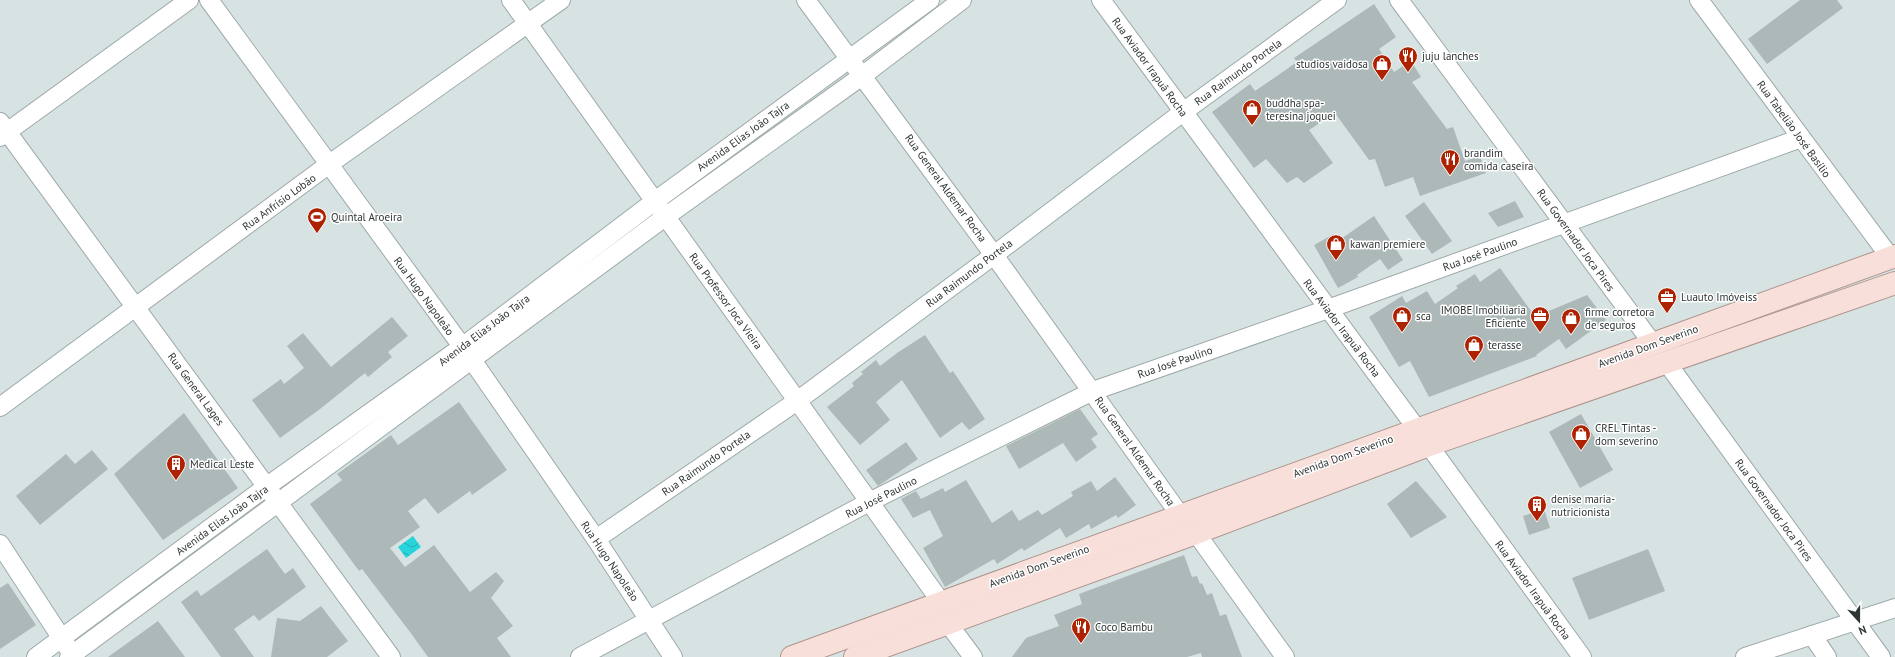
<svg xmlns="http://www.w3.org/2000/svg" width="1895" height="657" font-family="'PT Sans',sans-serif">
<defs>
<pattern id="water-waves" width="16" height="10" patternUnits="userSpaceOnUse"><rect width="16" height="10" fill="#28d4dc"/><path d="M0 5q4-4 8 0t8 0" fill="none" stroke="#23adb3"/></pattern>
</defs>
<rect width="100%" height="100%" fill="#d7e3e3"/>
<path fill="url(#water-waves)" d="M413,536L421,547L406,558L398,547Z"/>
<g fill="#adb8b9">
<path d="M1800,0H1837L1843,8L1767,64L1748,39Z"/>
<path d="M1374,4L1396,37L1379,49L1394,72L1411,61L1421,77L1412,82L1447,129L1453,127L1465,161L1480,156L1486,173L1420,196L1413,177L1385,187L1375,159L1369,160L1335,113L1309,130L1333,163L1304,183L1297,177L1287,183L1266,159L1254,168L1212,112L1250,84L1255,91L1297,62L1294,58Z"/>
<path d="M1515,201L1524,217L1498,227L1488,213Z"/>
<path d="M1424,202L1452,241L1432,254L1405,216Z"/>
<path d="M1374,216L1403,260L1388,270L1380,259L1357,275L1358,277L1338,288L1314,245L1334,234L1338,241Z"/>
<path d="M1500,268L1536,318L1544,313L1587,295L1606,320L1566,349L1559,339L1536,355L1537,356L1429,397L1410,361L1399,367L1369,317L1402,296L1406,303L1427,291L1435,304L1458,288L1456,286L1475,274L1480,282Z"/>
<path d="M392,317L408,336L388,352L392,357L368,377L365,373L320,409L280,438L252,400L281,379L284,384L304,368L287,346L303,333L331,367Z"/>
<path d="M925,335L950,373L953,371L985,419L969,430L962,422L940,438L902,380L876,402L890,420L860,445L827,407L854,386L852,383L863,374L861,372L876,360L880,366L897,353Z"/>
<path d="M459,402L507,470L472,495L470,491L438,514L425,498L408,511L420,527L390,548L405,567L434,545L470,592L496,572L504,581L491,598L513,626L497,638L511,657H428L410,632L362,569L359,571L310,504L342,480L337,474L391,435L398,445Z"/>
<path d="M1080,409L1098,434L1091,439L1097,447L1076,462L1063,443L1019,469L1006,446Z"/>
<path d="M184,413L238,488L163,540L114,474Z"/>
<path d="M1581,414L1613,470L1580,488L1549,432Z"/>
<path d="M906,442L918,459L878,486L866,470Z"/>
<path d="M92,450L108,469L40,525L16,496L66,454L75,464Z"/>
<path d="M1115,477L1136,505L1118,518L1116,515L1091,529L1089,524L1066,538L1060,528L1024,551L1022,548L997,564L994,559L945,587L923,548L943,536L930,510L913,518L901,499L916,491L921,499L943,488L945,492L966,480L992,523L1012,510L1019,521L1038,510L1042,515L1073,496L1071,492L1091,481L1097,491Z"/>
<path d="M1416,481L1447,517L1411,538L1387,504Z"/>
<path d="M1544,509L1550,528L1529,535L1523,516Z"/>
<path d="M267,549L285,574L293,568L306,587L259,621L254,615L234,629L254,657H221L181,602L197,590L201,596Z"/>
<path d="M1648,549L1665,591L1589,620L1572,578Z"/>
<path d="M1184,555L1192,577L1197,576L1200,584L1202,583L1207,595L1212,593L1220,616L1226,614L1242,657H1202L1201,653L1187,657H1012L1026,638L1059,626L1054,615L1082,604L1079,594Z"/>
<path d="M8,583L36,625L0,649V588Z"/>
<path d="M321,606L348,641L327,657H271L277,618L300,621Z"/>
<path d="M158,621L185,657H108Z"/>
</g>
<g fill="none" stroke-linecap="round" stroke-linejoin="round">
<defs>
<g id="minor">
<path d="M209,0L472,360L596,539L673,657"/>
<path d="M511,0L941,602"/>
<path d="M806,0L994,255L1180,515"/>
<path d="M1101,0L1417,429L1582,657"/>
<path d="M1399,0L1653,344"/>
<path d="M1699,0L1890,257"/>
<path d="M0,122L391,657"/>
<path d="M0,137L189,0"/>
<path d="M1667,363L1881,657"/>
<path d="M0,407L328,165L561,0"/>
<path d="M1196,533L1285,657"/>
<path d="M596,539L797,401L994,255L1183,112L1337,0"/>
<path d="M0,544L68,648"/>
<path d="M947,622L973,657"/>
<path d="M1812,635L1827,657"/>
<path d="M36,657L266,487L462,347L655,201L930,0"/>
<path d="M69,657L665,217L862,76L962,0"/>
<path d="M580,657L869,502L1093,391L1328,309L1801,138"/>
<path d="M1745,657L1895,608"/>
</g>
<g id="major">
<path d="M792,657L1895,256"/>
<path d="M855,657L1196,533L1429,445L1895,283"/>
</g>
</defs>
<use href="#minor" stroke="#9ea9aa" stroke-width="20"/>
<use href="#major" stroke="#ae958e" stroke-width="24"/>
<use href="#minor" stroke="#fff" stroke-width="18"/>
<use href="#major" stroke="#f8dfd9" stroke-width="22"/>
</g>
<defs>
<symbol id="restaurant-pin" viewBox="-11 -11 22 30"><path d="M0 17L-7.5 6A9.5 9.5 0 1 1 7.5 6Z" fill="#af2201" stroke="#fff"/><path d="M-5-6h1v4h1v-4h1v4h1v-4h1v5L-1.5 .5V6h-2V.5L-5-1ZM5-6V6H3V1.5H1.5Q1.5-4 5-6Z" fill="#fff"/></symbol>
<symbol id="shop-pin" viewBox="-11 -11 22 30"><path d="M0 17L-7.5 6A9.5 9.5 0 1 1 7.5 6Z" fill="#af2201" stroke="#fff"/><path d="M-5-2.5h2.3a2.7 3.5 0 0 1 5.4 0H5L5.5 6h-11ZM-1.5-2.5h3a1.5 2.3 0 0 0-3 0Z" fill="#fff"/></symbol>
<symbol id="stadium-pin" viewBox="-11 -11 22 30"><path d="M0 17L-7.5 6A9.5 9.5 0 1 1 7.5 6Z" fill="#af2201" stroke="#fff"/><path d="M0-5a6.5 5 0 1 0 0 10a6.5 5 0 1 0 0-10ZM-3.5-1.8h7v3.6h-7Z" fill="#fff"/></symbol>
<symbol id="office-pin" viewBox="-11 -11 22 30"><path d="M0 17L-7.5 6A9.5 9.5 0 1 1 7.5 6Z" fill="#af2201" stroke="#fff"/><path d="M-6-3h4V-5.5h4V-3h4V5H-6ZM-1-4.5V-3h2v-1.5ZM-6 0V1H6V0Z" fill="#fff"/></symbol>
<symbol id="building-pin" viewBox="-11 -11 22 30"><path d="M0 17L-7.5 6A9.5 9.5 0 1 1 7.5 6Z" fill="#af2201" stroke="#fff"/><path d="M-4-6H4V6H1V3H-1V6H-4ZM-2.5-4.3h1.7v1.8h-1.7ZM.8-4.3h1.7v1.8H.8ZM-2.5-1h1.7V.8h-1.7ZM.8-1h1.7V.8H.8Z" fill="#fff"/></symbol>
</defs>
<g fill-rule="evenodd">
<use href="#restaurant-pin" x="1397" y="45" width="22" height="30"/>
<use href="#shop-pin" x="1371" y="53" width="22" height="30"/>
<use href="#shop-pin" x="1241" y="98" width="22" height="30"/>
<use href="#restaurant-pin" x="1439" y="148" width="22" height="30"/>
<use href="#stadium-pin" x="306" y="206" width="22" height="30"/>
<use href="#shop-pin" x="1325" y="233" width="22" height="30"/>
<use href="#office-pin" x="1656" y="286" width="22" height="30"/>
<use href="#shop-pin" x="1391" y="305" width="22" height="30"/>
<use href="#office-pin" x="1529" y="305" width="22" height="30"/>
<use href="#shop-pin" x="1560" y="307" width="22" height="30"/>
<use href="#shop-pin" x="1463" y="334" width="22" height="30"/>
<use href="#shop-pin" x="1570" y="423" width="22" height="30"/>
<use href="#building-pin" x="165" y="453" width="22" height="30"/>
<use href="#building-pin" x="1526" y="494" width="22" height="30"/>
<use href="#restaurant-pin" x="1070" y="616" width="22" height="30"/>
</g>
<g text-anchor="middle" stroke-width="3" stroke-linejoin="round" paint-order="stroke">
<g font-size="11" fill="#2f3434" stroke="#fff" text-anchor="start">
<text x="1422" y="60">juju lanches</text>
<text x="1368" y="68" text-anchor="end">studios vaidosa</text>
<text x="1266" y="107">buddha spa-<tspan x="1266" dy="13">teresina joquei</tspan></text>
<text x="1464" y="157">brandim<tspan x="1464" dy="13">comida caseira</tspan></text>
<text x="331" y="221">Quintal Aroeira</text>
<text x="1350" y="248">kawan premiere</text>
<text x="1681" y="301">Luauto Imóveiss</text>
<text x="1526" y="314" text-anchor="end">IMOBE Imobiliaria<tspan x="1526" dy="13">Eficiente</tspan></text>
<text x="1585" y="316">firme corretora<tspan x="1585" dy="13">de seguros</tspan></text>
<text x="1416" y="320">sca</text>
<text x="1488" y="349">terasse</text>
<text x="1595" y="432">CREL Tintas -<tspan x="1595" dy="13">dom severino</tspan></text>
<text x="190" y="468">Medical Leste</text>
<text x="1551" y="503">denise maria-<tspan x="1551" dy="13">nutricionista</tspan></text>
<text x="1095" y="631">Coco Bambu</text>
</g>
<g font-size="11" fill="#2f3434" stroke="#fff">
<text transform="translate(1150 67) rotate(54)" y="4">Rua Aviador Irapuã Rocha</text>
<text transform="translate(1238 72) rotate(-36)" y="4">Rua Raimundo Portela</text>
<text transform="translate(1794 129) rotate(54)" y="4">Rua Tabelião José Basílio</text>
<text transform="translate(743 136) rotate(-36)" y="4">Avenida Elias João Tajra</text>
<text transform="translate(946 188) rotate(54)" y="4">Rua General Aldemar Rocha</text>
<text transform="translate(279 202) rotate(-36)" y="4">Rua Anfrísio Lobão</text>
<text transform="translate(1576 240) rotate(54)" y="4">Rua Governador Joca Pires</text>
<text transform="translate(1480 254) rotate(-20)" y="4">Rua José Paulino</text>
<text transform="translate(969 273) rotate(-37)" y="4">Rua Raimundo Portela</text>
<text transform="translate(424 296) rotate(54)" y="4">Rua Hugo Napoleão</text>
<text transform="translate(726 301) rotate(54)" y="4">Rua Professor Joca Vieira</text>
<text transform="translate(1342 328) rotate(53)" y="4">Rua Aviador Irapuã Rocha</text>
<text transform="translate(484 330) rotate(-37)" y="4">Avenida Elias João Tajra</text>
<text transform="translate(1648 346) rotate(-20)" y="4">Avenida Dom Severino</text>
<text transform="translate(1175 362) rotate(-19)" y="4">Rua José Paulino</text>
<text transform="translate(196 389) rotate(54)" y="4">Rua General Lages</text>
<text transform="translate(1135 451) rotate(55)" y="4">Rua General Aldemar Rocha</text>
<text transform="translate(1343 456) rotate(-20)" y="4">Avenida Dom Severino</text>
<text transform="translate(706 463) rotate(-35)" y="4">Rua Raimundo Portela</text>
<text transform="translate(881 497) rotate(-27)" y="4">Rua José Paulino</text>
<text transform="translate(1774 510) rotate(54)" y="4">Rua Governador Joca Pires</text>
<text transform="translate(222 520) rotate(-36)" y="4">Avenida Elias João Tajra</text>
<text transform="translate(610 561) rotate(56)" y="4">Rua Hugo Napoleão</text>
<text transform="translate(1039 566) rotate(-20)" y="4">Avenida Dom Severino</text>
<text transform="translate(1533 590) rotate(54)" y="4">Rua Aviador Irapuã Rocha</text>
</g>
</g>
<g transform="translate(1859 621) rotate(159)" stroke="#ffffff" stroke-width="3" paint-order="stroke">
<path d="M0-3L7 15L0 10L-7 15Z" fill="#2f3434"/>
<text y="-6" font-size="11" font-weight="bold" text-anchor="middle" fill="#2f3434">N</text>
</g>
</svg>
